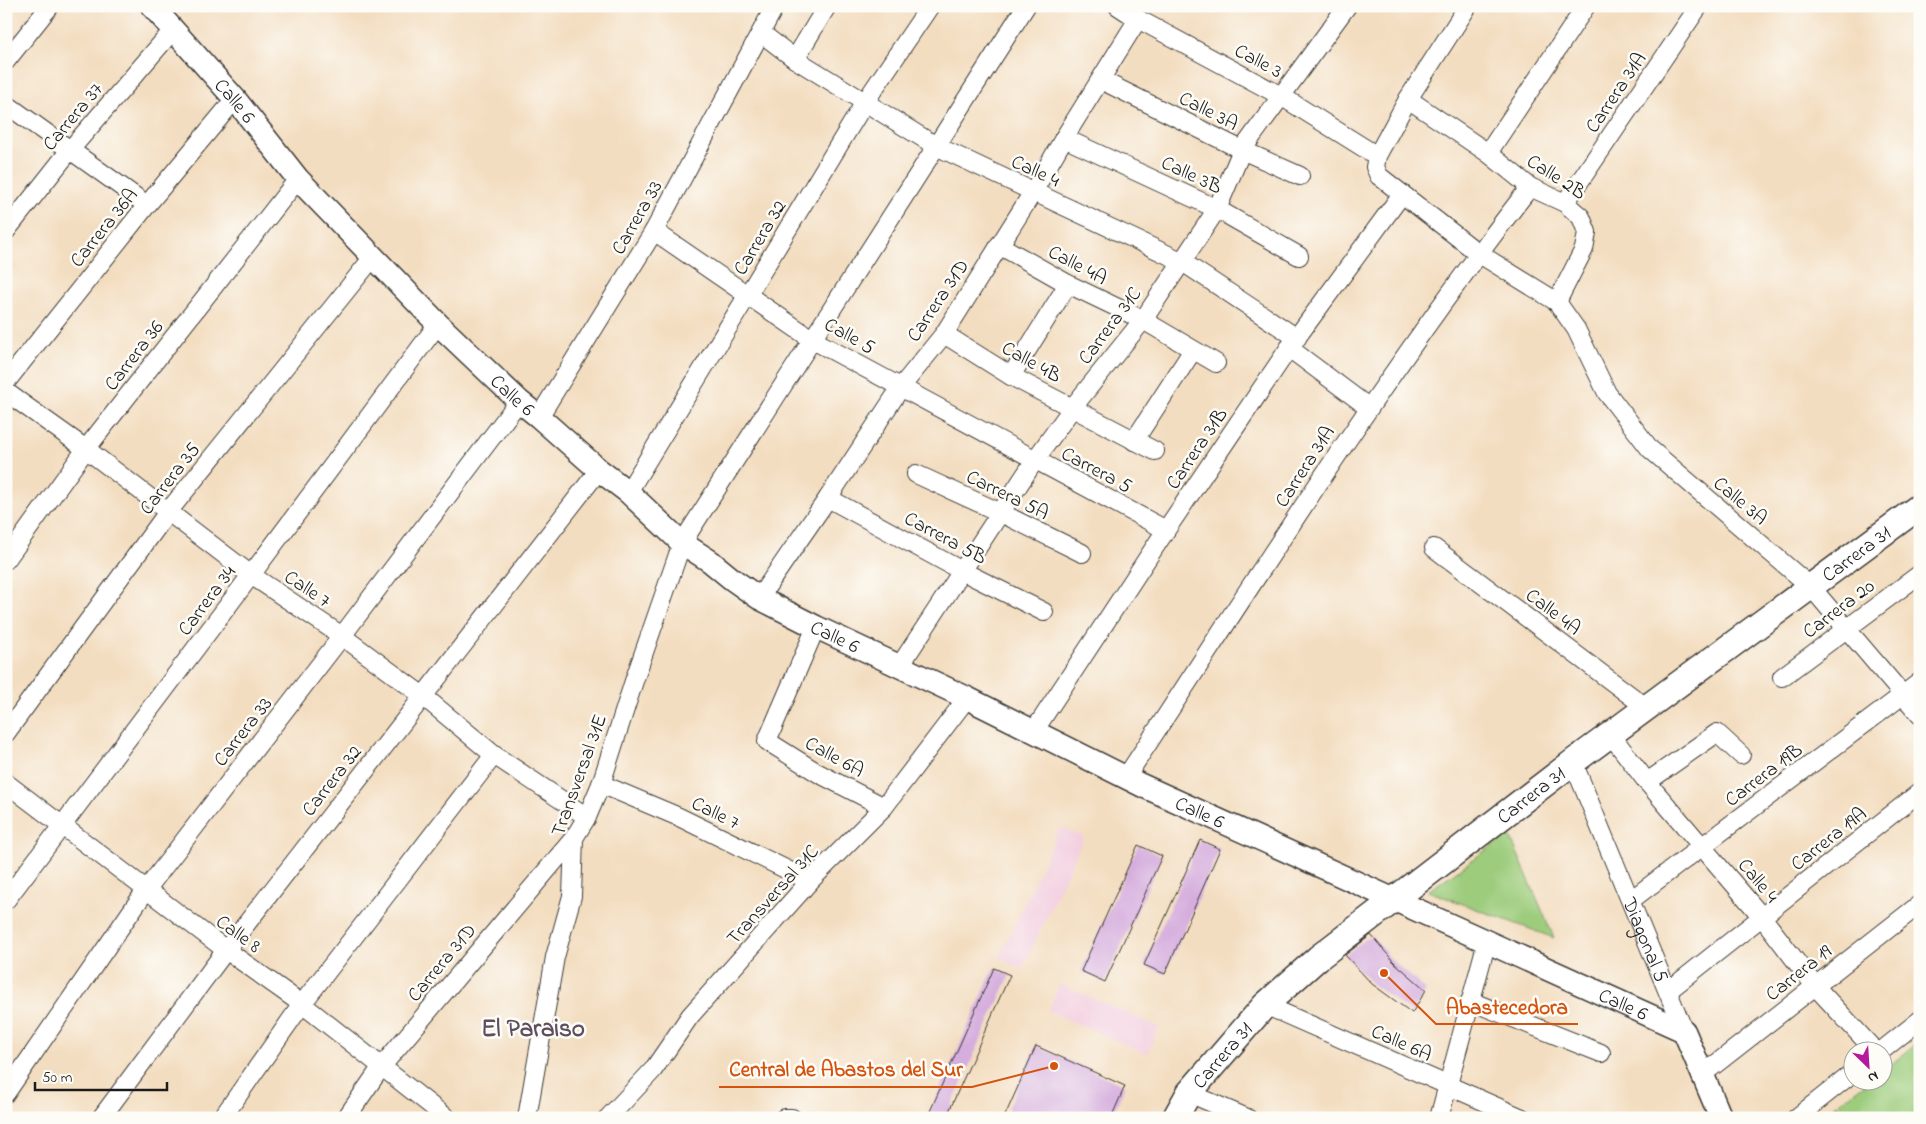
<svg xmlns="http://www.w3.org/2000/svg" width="1926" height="1124" font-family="'Indie Flower',sans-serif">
<rect width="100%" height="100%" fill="#fdfcf7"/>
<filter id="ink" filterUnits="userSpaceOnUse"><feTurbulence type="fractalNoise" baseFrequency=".02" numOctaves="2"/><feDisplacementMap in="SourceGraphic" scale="10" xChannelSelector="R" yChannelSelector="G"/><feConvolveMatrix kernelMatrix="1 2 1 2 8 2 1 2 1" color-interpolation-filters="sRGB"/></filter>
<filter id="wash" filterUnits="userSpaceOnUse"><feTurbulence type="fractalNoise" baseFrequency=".0096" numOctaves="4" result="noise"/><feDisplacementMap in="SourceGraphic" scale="20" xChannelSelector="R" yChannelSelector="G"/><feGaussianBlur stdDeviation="1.12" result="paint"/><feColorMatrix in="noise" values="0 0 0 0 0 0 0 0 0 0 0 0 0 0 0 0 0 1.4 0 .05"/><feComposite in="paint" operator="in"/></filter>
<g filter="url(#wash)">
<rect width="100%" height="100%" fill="#f3ddc0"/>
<g fill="#f3cfe0">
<path d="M1060,827L1084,837L1022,969L999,958Z"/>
<path d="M1060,984L1159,1027L1147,1054L1048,1011Z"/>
</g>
<g fill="#9ccc7b" stroke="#5c744c">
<path d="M1509,834L1554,938L1428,891Z"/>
<path d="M1920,1041V1118H1818L1867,1082H1884V1070Z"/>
</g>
<g id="blocks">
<g fill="#d6aede">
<path d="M1200,840L1220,849L1165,974L1144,965Z"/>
<path d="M1138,845L1162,856L1105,982L1081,971Z"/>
<path d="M1371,935L1394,962L1426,990L1412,1013L1372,984L1345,955Z"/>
<path d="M994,968L1010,975L946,1118H927Z"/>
<path d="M1036,1046L1125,1086L1111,1118H1004Z"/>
</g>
</g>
</g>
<g filter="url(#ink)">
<use href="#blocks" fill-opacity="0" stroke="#3c3935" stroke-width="1"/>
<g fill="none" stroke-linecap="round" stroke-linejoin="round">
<defs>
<g id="minor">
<path d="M1118,6L1138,19L1281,96L1377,156"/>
<path d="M1468,6L1408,99L1377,156L1375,167L1379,176L1478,253L1557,302L1576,329L1607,393L1650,449L1811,587L1920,715"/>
<path d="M761,33L795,59L936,146L1181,261L1297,338"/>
<path d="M795,59L827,6"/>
<path d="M6,61L50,6"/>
<path d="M1101,80L1242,150L1300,176"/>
<path d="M1408,99L1488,153L1530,187L1565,203L1581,217L1587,232L1584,249L1557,302"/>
<path d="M6,104L147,205"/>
<path d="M1064,138L1217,209L1299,256"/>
<path d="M1488,153L1586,6"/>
<path d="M1565,203L1699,6"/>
<path d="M6,231L70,150L173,30"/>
<path d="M654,231L813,340L1166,530"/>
<path d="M999,245L1068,284L1143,320L1216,363"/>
<path d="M944,334L1011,376L1155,451"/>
<path d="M1289,348L1368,407"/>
<path d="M1011,376L1068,284"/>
<path d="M6,382L147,205L235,99"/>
<path d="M6,392L86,449L251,575L342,636L423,696L494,755L587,817"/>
<path d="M539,417L654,231L775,6"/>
<path d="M1134,441L1193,350"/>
<path d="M916,474L1001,513L1082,553"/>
<path d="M628,492L865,102L930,6"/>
<path d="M828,498L962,571L1044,612"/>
<path d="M1434,548L1647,708"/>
<path d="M6,560L86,449L298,179"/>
<path d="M759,598L828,498L901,387L944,334L1033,192L1064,138L1138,19"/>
<path d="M816,627L767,741L818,773L884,807"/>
<path d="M899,667L1035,460L1073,407L1143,320L1217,209L1242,150L1347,6"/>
<path d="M1782,677L1920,574"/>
<path d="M1034,731L1166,530L1289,348L1402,194"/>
<path d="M6,733L168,512L374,256"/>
<path d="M1611,735L1647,782L1762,917L1815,986L1876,1052"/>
<path id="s1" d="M1573,762L1684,1031"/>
<path d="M1126,777C1257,578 1383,375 1530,187"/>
<path d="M1647,782L1717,733L1741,755"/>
<path d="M6,783L226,950L302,1004L447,1118"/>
<path d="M601,784L679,817L810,881"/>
<path d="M6,900L251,575L438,324"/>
<path d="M1631,900L1920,682"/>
<path d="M1668,991L1920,792"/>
<path d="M1470,1001L1601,1053"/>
<path d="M1265,1005L1522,1118"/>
<path d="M1880,1052L1920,1020"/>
<path d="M1703,1074L1920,904"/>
<path d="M6,1093L146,890L342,636L519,401"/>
<path d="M1189,1093L1247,1118"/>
<path d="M101,1118L226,950L599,470"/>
<path d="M222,1118L302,1004L494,755"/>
<path d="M346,1118L382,1066L574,838"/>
<path d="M527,1118L555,957L572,896L574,838L587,817L601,784L634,681L682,543L1026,6"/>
<path d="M608,1118L653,1070L690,1016L810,881L884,807L967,698"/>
<path d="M784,1118H792"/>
<path d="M1439,1118L1487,941"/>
<path d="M1796,1118L1854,1072"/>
</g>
<g id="tertiary">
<path id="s2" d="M152,6L235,99L298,179L438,324L519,401L539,417L599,470L628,492L682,543L710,561L732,579L759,598L816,627L967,698L1141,785L1684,1031L1721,1118"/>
</g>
<g id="secondary">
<path id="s3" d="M1175,1118L1189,1093L1265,1005L1318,958L1573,762L1920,506"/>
</g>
</defs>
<use href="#minor" stroke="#3c3935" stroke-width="20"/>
<use href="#tertiary" stroke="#3c3935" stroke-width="25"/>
<use href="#secondary" stroke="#3c3935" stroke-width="28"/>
<use href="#minor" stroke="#fff" stroke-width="18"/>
<use href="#tertiary" stroke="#fff" stroke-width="22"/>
<use href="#secondary" stroke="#fff" stroke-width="25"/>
</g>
</g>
<g text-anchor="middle" stroke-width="5" stroke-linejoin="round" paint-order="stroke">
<g font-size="20" fill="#1c1c1c" stroke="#fdfcf7">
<text transform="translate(1259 60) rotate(28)" y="7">Calle 3</text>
<text transform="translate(1615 92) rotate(-56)" y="7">Carrera 31A</text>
<text dy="7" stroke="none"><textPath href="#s2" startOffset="126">Calle 6</textPath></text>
<text transform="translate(1209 110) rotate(27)" y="7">Calle 3A</text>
<text transform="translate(72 116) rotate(-50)" y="7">Carrera 37</text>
<text transform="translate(1036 170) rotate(25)" y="7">Calle 4</text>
<text transform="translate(1192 174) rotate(25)" y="7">Calle 3B</text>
<text transform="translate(1557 176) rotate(33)" y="7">Calle 2B</text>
<text transform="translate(636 217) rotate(-60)" y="7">Carrera 33</text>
<text transform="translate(103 227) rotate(-51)" y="7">Carrera 36A</text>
<text transform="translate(759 237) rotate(-59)" y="7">Carrera 32</text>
<text transform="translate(1078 264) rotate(28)" y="7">Calle 4A</text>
<text transform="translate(937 300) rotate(-56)" y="7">Carrera 31D</text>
<text transform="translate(1109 325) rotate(-53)" y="7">Carrera 31C</text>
<text transform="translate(850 335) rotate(29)" y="7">Calle 5</text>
<text transform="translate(133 355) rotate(-52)" y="7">Carrera 36</text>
<text transform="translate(1032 361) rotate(29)" y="7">Calle 4B</text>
<text dy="7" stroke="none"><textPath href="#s2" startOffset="531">Calle 6</textPath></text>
<text transform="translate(1196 448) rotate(-56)" y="7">Carrera 31B</text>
<text transform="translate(1304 466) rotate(-57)" y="7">Carrera 31A</text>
<text transform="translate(1097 469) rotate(28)" y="7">Carrera 5</text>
<text transform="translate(169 478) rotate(-52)" y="7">Carrera 35</text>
<text transform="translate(1008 494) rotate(26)" y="7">Carrera 5A</text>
<text transform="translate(1741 500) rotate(40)" y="7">Calle 3A</text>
<text transform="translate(946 537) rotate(28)" y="7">Carrera 5B</text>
<text dy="7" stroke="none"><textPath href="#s3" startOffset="889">Carrera 31</textPath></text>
<text transform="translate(308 588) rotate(34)" y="7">Calle 7</text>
<text transform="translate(206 600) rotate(-53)" y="7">Carrera 34</text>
<text transform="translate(1838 608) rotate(-37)" y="7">Carrera 20</text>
<text transform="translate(1554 611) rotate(37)" y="7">Calle 4A</text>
<text dy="7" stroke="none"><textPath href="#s2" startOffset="936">Calle 6</textPath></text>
<text transform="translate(242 731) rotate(-52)" y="7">Carrera 33</text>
<text transform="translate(835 756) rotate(29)" y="7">Calle 6A</text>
<text transform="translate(1763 774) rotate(-37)" y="7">Carrera 19B</text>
<text transform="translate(578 775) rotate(-70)" y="7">Transversal 31E</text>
<text transform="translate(331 780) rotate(-52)" y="7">Carrera 32</text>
<text dy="7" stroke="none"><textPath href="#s3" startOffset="484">Carrera 31</textPath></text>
<text transform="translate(716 812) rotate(26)" y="7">Calle 7</text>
<text dy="7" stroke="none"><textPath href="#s2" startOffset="1341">Calle 6</textPath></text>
<text transform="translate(1828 838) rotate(-38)" y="7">Carrera 19A</text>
<text transform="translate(1759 880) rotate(50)" y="7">Calle 4</text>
<text transform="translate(772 894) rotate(-48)" y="7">Transversal 31C</text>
<text transform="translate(239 933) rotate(36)" y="7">Calle 8</text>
<text dy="7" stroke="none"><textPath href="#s1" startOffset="192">Diagonal 5</textPath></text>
<text transform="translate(441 962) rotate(-50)" y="7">Carrera 31D</text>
<text transform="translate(1798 972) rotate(-38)" y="7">Carrera 19</text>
<text dy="7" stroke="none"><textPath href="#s2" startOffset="1806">Calle 6</textPath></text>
<text transform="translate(1402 1042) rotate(24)" y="7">Calle 6A</text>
<text dy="7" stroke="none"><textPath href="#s3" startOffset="79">Carrera 31</textPath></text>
</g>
<g font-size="25" font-weight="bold" fill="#5d4f60" stroke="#fdfcf7">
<text x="533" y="1036">El Paraiso</text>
</g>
</g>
<path fill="none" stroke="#d4530e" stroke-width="2" d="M1384 973L1436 1024H1578M1054 1066L972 1087H719"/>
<g fill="#d4530e" stroke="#fdfcf7" stroke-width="2">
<circle cx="1384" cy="973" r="5"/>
<circle cx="1054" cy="1066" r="5"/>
</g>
<g font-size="21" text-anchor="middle" font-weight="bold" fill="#d4530e" stroke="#fdfcf7" stroke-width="5" stroke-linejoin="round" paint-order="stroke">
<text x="1507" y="1014">Abastecedora</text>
<text x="846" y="1076">Central de Abastos del Sur</text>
</g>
<rect width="1926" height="1124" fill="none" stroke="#fdfcf7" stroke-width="25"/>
<g transform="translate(1868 1066) rotate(155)"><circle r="24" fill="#fdfcf7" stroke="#a3a29f"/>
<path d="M0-4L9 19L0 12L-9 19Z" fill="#b5179e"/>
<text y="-8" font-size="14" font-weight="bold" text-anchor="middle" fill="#1c1c1c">N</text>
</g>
<path d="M35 1082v8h132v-8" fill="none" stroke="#1c1c1c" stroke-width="2.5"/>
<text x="42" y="1082" font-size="15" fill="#1c1c1c" stroke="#fdfcf7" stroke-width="4" paint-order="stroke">50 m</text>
</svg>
